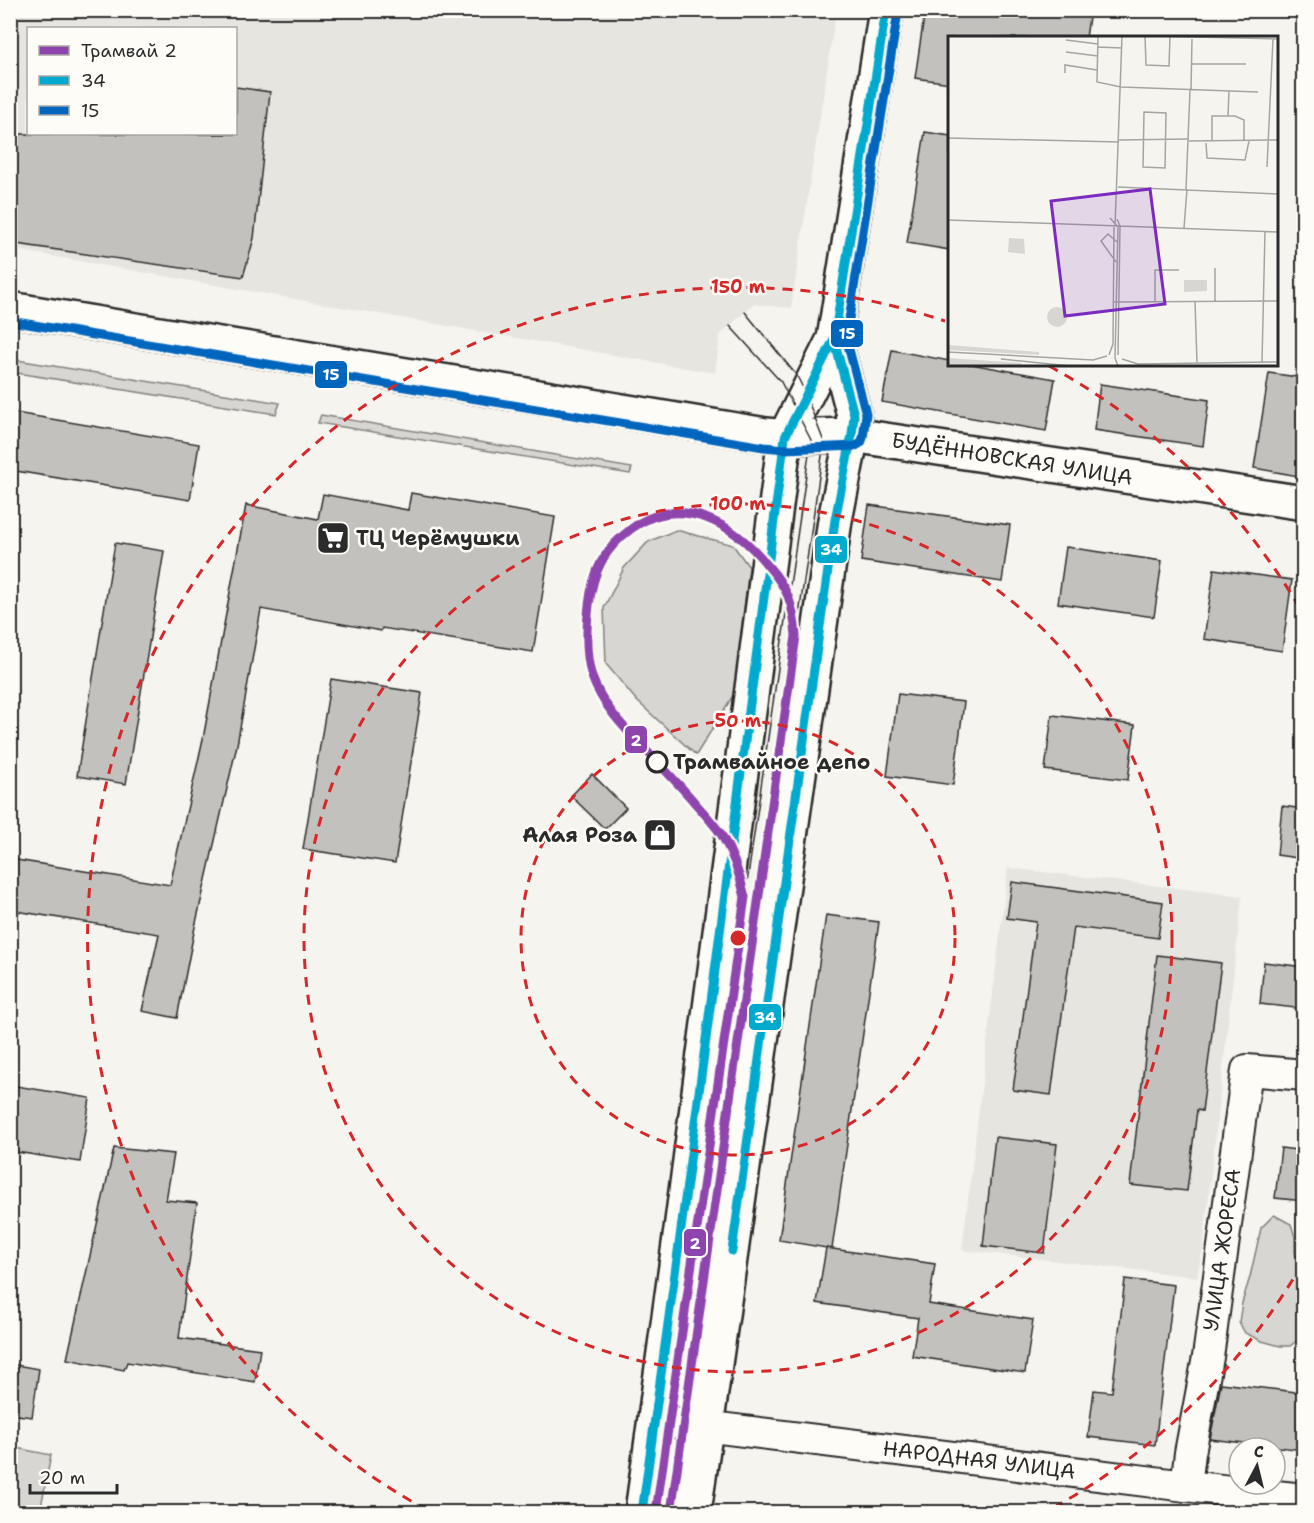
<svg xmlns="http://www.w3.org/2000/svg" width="1314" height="1523" viewBox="0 0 1314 1523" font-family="'Shantell Sans',sans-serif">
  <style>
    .built { fill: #e6e5e0; fill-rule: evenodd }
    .green { fill: #d7d6d2; stroke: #81807e; stroke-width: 1.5 }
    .building { fill: #c2c1be; stroke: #2b2b2b; stroke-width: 1.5 }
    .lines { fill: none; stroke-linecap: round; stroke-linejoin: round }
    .minor-casing { stroke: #2b2b2b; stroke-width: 34 }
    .tertiary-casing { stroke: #2b2b2b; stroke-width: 38 }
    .secondary-casing { stroke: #2b2b2b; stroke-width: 38 }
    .minor { stroke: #fdfcf7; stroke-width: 30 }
    .tertiary { stroke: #fdfcf7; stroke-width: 33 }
    .secondary { stroke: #fdfcf7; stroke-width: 33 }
    .tram { stroke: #2b2b2b; stroke-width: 1.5 }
    .bus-1-casing { stroke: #fdfcf7; stroke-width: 14 }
    .bus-2-casing { stroke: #fdfcf7; stroke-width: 14 }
    .bus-1 { stroke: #00a9ce; stroke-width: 9 }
    .bus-2 { stroke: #0065bd; stroke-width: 9 }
    .tram-1-casing { stroke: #fdfcf7; stroke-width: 14 }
    .tram-1 { stroke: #8e44ad; stroke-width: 9 }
    .ring { fill: none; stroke: #d62828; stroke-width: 3; stroke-dasharray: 10 8 }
    .stop-dot { fill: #fdfcf7; stroke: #2b2b2b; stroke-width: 3 }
    .labels { text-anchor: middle; stroke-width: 5; stroke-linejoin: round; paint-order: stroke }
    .street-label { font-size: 21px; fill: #2b2b2b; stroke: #fdfcf7 }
    .poi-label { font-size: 21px; font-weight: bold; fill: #2b2b2b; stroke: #fdfcf7; text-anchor: start }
    .stop-label { font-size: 21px; font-weight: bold; fill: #2b2b2b; stroke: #fdfcf7; text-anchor: start }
    .inset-road { fill: none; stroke: #a4a4a1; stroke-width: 1.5 }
    .view { fill: #7b2cbf; fill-opacity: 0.15; stroke: #7b2cbf; stroke-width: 3 }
    .inset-edge { fill: none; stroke: #2b2b2b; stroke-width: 3 }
    .centre { fill: #d62828; stroke: #fdfcf7; stroke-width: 3 }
    .ring-label { font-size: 18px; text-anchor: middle; font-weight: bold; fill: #d62828; stroke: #fdfcf7; stroke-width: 5; stroke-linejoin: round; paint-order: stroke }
    .line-badge { stroke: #fdfcf7; stroke-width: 2 }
    .badge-label { font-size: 16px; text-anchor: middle; font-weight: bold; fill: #fff }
  </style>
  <rect width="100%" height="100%" fill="#f5f4ef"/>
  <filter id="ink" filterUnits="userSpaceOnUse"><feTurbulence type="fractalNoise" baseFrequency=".0167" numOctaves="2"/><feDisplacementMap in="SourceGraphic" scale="12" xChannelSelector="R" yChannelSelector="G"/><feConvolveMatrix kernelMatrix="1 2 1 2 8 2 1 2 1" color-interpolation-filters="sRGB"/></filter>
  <g filter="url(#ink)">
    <g class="built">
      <path d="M10,11H836L791,308L753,304L720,335L715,373L11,249ZM28,28H236V134H28Z"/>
      <path d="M1008,868L1242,896L1203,1248L1197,1277L962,1250Z"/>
    </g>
    <g class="green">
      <path d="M11,359L280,403L276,414L11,372Z"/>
      <path d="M321,415L632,468L630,474L318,423Z"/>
      <path d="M676,530L733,545L749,567L734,694L696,755L637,701L606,664L604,608L624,568L648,542Z"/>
      <path d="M1274,1215L1291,1224L1295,1237V1252L1301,1275L1303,1278V1336L1290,1346H1280L1262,1341L1245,1333L1239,1322L1242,1303L1250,1277L1261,1228Z"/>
      <path d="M11,1447L51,1455L40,1512H11Z"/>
    </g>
    <g class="building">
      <path d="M925,10H1090L1086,38H950V83L915,78Z"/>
      <path d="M236,87L270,92L254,238L243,277L10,243V134H236Z"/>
      <path d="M925,132L950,136V250L907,243Z"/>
      <path d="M892,350L950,361V364H971L1055,379L1046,431L882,402Z"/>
      <path d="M1269,373L1304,378V440L1298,476L1254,468Z"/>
      <path d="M1100,384L1209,400L1203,446L1094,430Z"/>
      <path d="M10,412L199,444L190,500L10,470Z"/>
      <path d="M411,493L555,517L533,652L382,628L381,631L261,609L237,745L195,927L177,1018L142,1011L159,934L10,910V859L170,885L203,739L246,505L318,519L323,494L408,510Z"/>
      <path d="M869,505L1010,525L1002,582L861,561Z"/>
      <path d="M115,543L164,551L126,784L77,776Z"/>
      <path d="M1066,547L1162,561L1154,617L1058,603Z"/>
      <path d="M1214,569L1292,580L1282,651L1204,639Z"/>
      <path d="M331,679L422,693L395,863L303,849Z"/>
      <path d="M898,694L964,702L953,785L887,776Z"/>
      <path d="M1052,715L1135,725L1128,780L1045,770Z"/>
      <path d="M592,774L626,808L605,829L571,796Z"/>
      <path d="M1282,806L1304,809V859L1277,855Z"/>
      <path d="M1012,882L1163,902L1158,938L1074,927L1051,1095L1013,1090L1036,922L1007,918Z"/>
      <path d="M826,915L879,922L832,1249L779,1240Z"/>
      <path d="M1157,955L1221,963L1202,1111L1197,1110L1187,1191L1130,1185Z"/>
      <path d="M1264,962L1304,967V1009L1260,1004Z"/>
      <path d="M10,1085L90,1098L80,1162L10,1151Z"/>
      <path d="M995,1137L1057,1144L1044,1253L983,1246Z"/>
      <path d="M114,1148L174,1154L166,1200L197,1203L179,1338L260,1349L255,1382L127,1362L124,1370L67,1359Z"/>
      <path d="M1281,1148L1304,1151V1201L1275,1198Z"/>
      <path d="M826,1248L935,1264L929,1304L1033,1320L1025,1373L912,1356L918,1318L817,1303Z"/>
      <path d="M1125,1279L1174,1285L1155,1445L1088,1437L1094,1390L1112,1392Z"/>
      <path d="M10,1364L39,1369L32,1417L10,1414Z"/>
      <path d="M1221,1383L1304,1393V1450L1210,1439Z"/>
    </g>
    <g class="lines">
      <defs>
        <g id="minor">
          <path d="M655,1420L1186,1486L1304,1499"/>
          <path d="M1186,1486L1190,1453L1208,1357L1247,1070L1304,1075"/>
        </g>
        <g id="tertiary">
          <path d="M834,339L854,415L852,435L1304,503"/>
          <path d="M785,437L834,339L886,10"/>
        </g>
        <g id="secondary">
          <path d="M10,309L766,435L785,437L852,435L835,520L694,1512"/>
          <path d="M642,1512L680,1237L785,437"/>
        </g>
      </defs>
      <use href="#minor" class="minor-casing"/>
      <use href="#tertiary" class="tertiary-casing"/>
      <use href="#secondary" class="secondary-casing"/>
      <use href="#minor" class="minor"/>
      <use href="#tertiary" class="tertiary"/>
      <use href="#secondary" class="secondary"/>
      <g class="tram">
        <path d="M745,312L797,376L803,388L824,442L796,636"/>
        <path d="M730,326L781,382L811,440L745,897"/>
      </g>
      <defs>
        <g id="bus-1">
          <path d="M732,1251L835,520L852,435L854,415L834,339L838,318"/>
          <path d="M642,1512L680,1237L785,437L834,339L886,10"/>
        </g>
        <path id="bus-2" d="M10,321L764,447L785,449L856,446L861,443L863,438L866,414L846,338L898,12"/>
      </defs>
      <use href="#bus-1" class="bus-1-casing"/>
      <use href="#bus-2" class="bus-2-casing"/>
      <use href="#bus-1" class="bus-1"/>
      <use href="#bus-2" class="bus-2"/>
      <defs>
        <path id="tram-1" d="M656,1512L745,897C740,875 733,854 721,834C713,823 704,813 695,803C678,783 660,765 642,746C622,726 602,704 592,677C585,654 586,629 589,605C593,571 604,549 631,529C680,492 735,524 768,566C776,575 783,585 788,596C793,609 795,623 796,636L671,1512"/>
      </defs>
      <use href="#tram-1" class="tram-1-casing"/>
      <use href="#tram-1" class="tram-1"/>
    </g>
  </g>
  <g class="ring">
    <circle cx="738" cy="938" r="217"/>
    <circle cx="738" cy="938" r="434"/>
    <path d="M1302 1264A651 651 0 0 1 1049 1510M427 1510A651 651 0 0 1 945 321M1049 366A651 651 0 0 1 1302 612"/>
  </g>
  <defs>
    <symbol id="supermarket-square" viewBox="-11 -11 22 22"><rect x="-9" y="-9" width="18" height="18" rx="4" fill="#2b2b2b" stroke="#fdfcf7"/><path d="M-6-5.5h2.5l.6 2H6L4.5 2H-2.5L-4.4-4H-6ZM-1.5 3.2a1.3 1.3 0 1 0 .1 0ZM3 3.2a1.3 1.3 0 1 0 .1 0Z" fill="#fff"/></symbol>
    <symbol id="shop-square" viewBox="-11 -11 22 22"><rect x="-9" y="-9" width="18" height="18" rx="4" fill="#2b2b2b" stroke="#fdfcf7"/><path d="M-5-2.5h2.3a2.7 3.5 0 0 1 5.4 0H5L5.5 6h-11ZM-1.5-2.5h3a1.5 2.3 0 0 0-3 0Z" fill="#fff"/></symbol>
  </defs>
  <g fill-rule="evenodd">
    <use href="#supermarket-square" x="314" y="519" width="38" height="38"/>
    <use href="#shop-square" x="641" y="816" width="38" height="38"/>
  </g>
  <circle class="stop-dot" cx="657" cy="762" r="10"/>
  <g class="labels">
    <g class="street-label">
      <text transform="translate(1012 459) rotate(9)" y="7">БУДЁННОВСКАЯ УЛИЦА</text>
      <text transform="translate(1222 1250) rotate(-82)" y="7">УЛИЦА ЖОРЕСА</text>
      <text transform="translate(979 1460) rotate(7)" y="7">НАРОДНАЯ УЛИЦА</text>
    </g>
    <g class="poi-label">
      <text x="356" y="545">ТЦ Черёмушки</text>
      <text x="637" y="842" text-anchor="end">Алая Роза</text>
    </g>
    <g class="stop-label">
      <text x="673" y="769">Трамвайное депо</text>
    </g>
  </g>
  <g transform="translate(948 36)">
    <rect width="330" height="330" fill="#f5f4ef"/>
    <path d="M61,202L76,203L77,218L60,216ZM236,244H259V255L236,256ZM99 281a10 10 0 1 1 20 0a10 10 0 1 1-20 0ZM0,309L91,316V319L0,314ZM0,322L73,327L74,330H0Z" fill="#d7d6d2"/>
    <path class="inset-road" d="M150,0L149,46L173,51M197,0L198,29L221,30L222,0M202,0L330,3M118,4L150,8M150,11L174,12M118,16L150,20M244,28H298M117,37V29L149,34M173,51L310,56M243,54L244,3M196,76L218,77L217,132L195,131ZM280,80L281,55M0,102L171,106M171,104L241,103M264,104V80H287L296,84V105M241,105L330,104M258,107L259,122L297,124L301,105M319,131L325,3M170,151L330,158M238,153L242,54M162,182L170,191L167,322L170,330M169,183L172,190L330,196M0,184L172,190L170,319M167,190L174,0M236,192L239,153M168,226L153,205L160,198L169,206M267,232V266M166,266L330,265M207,266V234H231M247,266L249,326M0,316L145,324L159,320M161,319L165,308L166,191M53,323L122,330M174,323L190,328L330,326M314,326L317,195"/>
    <path class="view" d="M202,153L217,268L117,280L103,165Z"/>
    <rect width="330" height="330" class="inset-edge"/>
  </g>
  <circle cx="738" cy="938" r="9" class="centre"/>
  <g class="ring-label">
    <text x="738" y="293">150 m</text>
    <text x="738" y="510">100 m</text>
    <text x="738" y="727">50 m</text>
  </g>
  <g class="line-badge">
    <rect x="830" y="319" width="34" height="29" rx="6" fill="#0065bd"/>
    <rect x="314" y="360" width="34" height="29" rx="6" fill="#0065bd"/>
    <rect x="814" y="535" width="34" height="29" rx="6" fill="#00a9ce"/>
    <rect x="624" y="725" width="24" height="29" rx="6" fill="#8e44ad"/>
    <rect x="748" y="1003" width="34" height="28" rx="6" fill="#00a9ce"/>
    <rect x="683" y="1228" width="24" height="29" rx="6" fill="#8e44ad"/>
  </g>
  <g class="badge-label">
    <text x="847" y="339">15</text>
    <text x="331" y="380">15</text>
    <text x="831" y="555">34</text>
    <text x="636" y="746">2</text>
    <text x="765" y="1023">34</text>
    <text x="695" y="1249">2</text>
  </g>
  <rect width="1314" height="1523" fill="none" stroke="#fdfcf7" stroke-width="36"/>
  <rect x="18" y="18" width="1278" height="1487" fill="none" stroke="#2b2b2b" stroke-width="2" filter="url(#ink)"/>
  <rect x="27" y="27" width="210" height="108" fill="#fdfcf7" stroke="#a9a8a5" stroke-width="1.5"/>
  <rect x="39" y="46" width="30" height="9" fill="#8e44ad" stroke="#a9a8a5" stroke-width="1.5"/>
  <text x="81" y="57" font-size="18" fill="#2b2b2b">Трамвай 2</text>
  <rect x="39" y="76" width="30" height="9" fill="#00a9ce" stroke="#a9a8a5" stroke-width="1.5"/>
  <text x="81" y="87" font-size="18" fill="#2b2b2b">34</text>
  <rect x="39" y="106" width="30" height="9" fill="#0065bd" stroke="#a9a8a5" stroke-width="1.5"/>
  <text x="81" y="117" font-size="18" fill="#2b2b2b">15</text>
  <g transform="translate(1257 1466) rotate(7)"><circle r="28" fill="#fdfcf7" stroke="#a9a8a5" stroke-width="1.5"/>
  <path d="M0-4.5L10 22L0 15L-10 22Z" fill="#2b2b2b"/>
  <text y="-9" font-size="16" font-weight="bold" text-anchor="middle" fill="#2b2b2b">С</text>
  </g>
  <path d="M30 1484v9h87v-9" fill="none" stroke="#2b2b2b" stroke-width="3"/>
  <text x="39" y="1484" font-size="18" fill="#2b2b2b" stroke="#fdfcf7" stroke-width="4.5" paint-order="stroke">20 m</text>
</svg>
